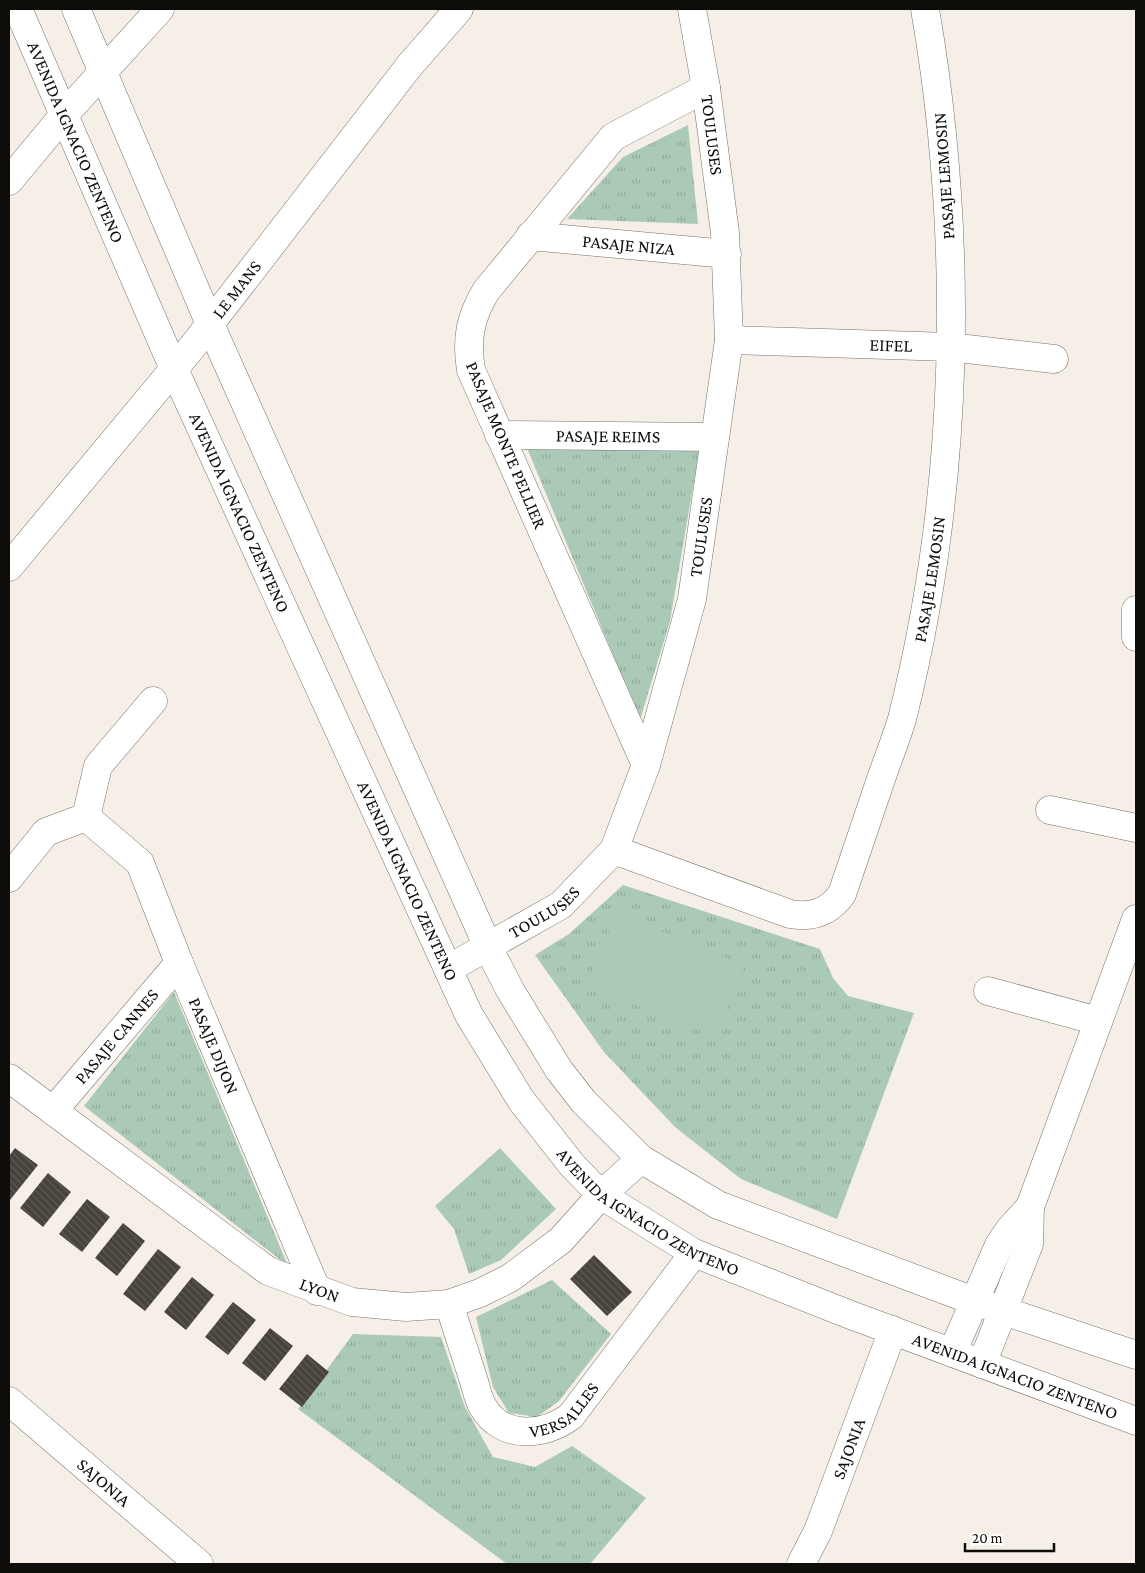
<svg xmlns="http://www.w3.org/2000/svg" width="1145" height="1573" viewBox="0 0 1145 1573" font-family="'Crimson Pro',serif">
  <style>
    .grass { fill: url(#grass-tufts) }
    .garden { fill: #abc9b7 }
    .building { fill: url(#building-back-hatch) }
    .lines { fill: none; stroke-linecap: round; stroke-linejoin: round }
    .minor-casing { stroke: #78726b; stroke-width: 29 }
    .minor { stroke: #fff; stroke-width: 28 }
    .labels { text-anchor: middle; stroke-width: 5; stroke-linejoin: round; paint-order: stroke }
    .street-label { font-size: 18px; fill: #0e0d0a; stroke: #fff }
  </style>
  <defs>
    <pattern id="grass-tufts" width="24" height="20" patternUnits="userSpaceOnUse" patternTransform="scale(1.25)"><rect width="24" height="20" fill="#abc9b7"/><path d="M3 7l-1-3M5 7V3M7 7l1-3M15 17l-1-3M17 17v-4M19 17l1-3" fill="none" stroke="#92ab9c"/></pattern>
    <pattern id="building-back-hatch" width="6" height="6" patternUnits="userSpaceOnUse" patternTransform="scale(1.25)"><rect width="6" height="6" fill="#47433c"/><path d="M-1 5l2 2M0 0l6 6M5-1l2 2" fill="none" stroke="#5d5a54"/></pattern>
  </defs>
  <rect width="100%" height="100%" fill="#f5efe7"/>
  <g class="grass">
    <path d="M688,125L698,224L567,219L623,157Z"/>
    <path d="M700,446L670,621L640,720L527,448Z"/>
    <path d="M623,885L820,949L833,978L848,996L914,1013L837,1219L741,1179L675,1127L604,1052L535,955L569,934Z"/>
    <path d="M174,992L288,1266L84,1106Z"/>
    <path d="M500,1148L556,1209L501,1260L469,1274L454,1229L435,1206Z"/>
    <path d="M552,1280L611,1334L559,1401L537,1417L509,1413L493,1387L476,1317Z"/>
    <path d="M353,1334L441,1337L465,1407L493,1457L535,1467L572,1446L646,1498L590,1564H507L298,1409Z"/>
  </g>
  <path class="garden" d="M617,913L744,965L715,1037L587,985Z"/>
  <g class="building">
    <path d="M15,1148L38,1165L10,1200L9,1156Z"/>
    <path d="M48,1173L71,1192L43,1227L20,1208Z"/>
    <path d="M87,1199L110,1217L82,1252L59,1234Z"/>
    <path d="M123,1223L145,1241L117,1276L95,1258Z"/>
    <path d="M158,1249L181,1267L145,1311L123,1294Z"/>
    <path d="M594,1255L632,1292L607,1316L570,1279Z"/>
    <path d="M192,1277L214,1295L186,1330L164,1312Z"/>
    <path d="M233,1302L256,1320L228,1355L205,1337Z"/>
    <path d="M270,1328L293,1346L265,1381L242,1363Z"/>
    <path d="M307,1354L329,1372L302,1407L279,1389Z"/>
  </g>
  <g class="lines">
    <defs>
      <g id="minor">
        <path id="s1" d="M18,9L174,369L469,1015L521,1100L572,1165L601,1195L694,1253L848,1314L1136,1421"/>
        <path d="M76,9L210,324L488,947L510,990L559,1070L584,1102L641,1159L718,1205L974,1301L1136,1355"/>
        <path d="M9,181L63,116L160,9"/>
        <path id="s2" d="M530,236L727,254"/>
        <path id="s3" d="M729,340L950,347L1054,359"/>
        <path id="s4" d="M499,435L715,437"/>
        <path id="s5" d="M9,567L193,346L410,65L459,9"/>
        <path d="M1136,610V637"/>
        <path d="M646,765L471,370C466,340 470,317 486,291L613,137L706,88"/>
        <path d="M1050,810L1136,828"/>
        <path id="s6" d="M86,817L140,863L179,963L317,1291"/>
        <path id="s7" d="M614,850L790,914C812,918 829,912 842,894C855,856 868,817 881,779C888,759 896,739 902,719C960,489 965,242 925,9"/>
        <path d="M9,878L46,832L86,817L98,766L153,701"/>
        <path id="s8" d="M448,969L561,905L614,850L646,765L692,599L729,340L725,233L706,88L692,9"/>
        <path d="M988,991L1098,1021"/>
        <path id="s9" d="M9,1078L268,1271L352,1302L406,1307L449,1304L480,1293L510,1278L561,1240L601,1195L641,1159"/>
        <path id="s10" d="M53,1111L179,963"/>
        <path id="s11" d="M449,1304C457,1329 465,1353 473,1378C476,1387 478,1399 483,1407C502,1440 545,1436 571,1416L694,1253"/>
        <path d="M952,1353L999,1245L1010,1229L1030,1207"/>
        <path d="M982,1364L1029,1244L1030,1207L1136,919"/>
        <path id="s12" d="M9,1401L199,1564"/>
        <path id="s13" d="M801,1564L818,1531L893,1330"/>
      </g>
    </defs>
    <use href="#minor" class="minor-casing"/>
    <use href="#minor" class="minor"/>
  </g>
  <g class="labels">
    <g class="street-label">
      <text transform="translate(712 135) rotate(83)" y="6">TOULUSES</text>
      <text dy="6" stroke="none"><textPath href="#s1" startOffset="145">AVENIDA IGNACIO ZENTENO</textPath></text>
      <text transform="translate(944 176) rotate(-94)" y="6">PASAJE LEMOSIN</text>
      <text dy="6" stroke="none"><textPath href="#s2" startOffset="99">PASAJE NIZA</textPath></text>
      <text dy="6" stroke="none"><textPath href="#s5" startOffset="359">LE MANS</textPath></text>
      <text dy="6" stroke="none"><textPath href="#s3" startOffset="162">EIFEL</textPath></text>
      <text dy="6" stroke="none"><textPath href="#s4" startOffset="109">PASAJE REIMS</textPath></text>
      <text transform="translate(506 445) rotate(67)" y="6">PASAJE MONTE PELLIER</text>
      <text dy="6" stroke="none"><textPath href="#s1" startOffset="550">AVENIDA IGNACIO ZENTENO</textPath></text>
      <text dy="6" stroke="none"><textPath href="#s8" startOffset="532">TOULUSES</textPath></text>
      <text dy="6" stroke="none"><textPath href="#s7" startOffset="574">PASAJE LEMOSIN</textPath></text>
      <text dy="6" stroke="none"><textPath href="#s1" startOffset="955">AVENIDA IGNACIO ZENTENO</textPath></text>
      <text dy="6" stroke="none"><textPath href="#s8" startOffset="112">TOULUSES</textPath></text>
      <text dy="6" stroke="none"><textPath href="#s10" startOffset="98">PASAJE CANNES</textPath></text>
      <text dy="6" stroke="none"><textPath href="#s6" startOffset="268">PASAJE DIJON</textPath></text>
      <text dy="6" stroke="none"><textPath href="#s1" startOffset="1375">AVENIDA IGNACIO ZENTENO</textPath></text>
      <text dy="6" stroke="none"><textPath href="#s9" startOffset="378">LYON</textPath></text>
      <text dy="6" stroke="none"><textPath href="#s1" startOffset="1780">AVENIDA IGNACIO ZENTENO</textPath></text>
      <text dy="6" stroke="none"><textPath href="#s11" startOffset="206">VERSALLES</textPath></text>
      <text dy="6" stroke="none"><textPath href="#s13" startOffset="125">SAJONIA</textPath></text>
      <text dy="6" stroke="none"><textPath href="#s12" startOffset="125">SAJONIA</textPath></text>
    </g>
  </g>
  <rect width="1145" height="1573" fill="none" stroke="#0e0d0a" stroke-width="20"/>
  <path d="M965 1543v8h89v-8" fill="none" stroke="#0e0d0a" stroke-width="2.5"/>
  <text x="972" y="1543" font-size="15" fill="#0e0d0a" stroke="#ffffff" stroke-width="4" paint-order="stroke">20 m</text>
</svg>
